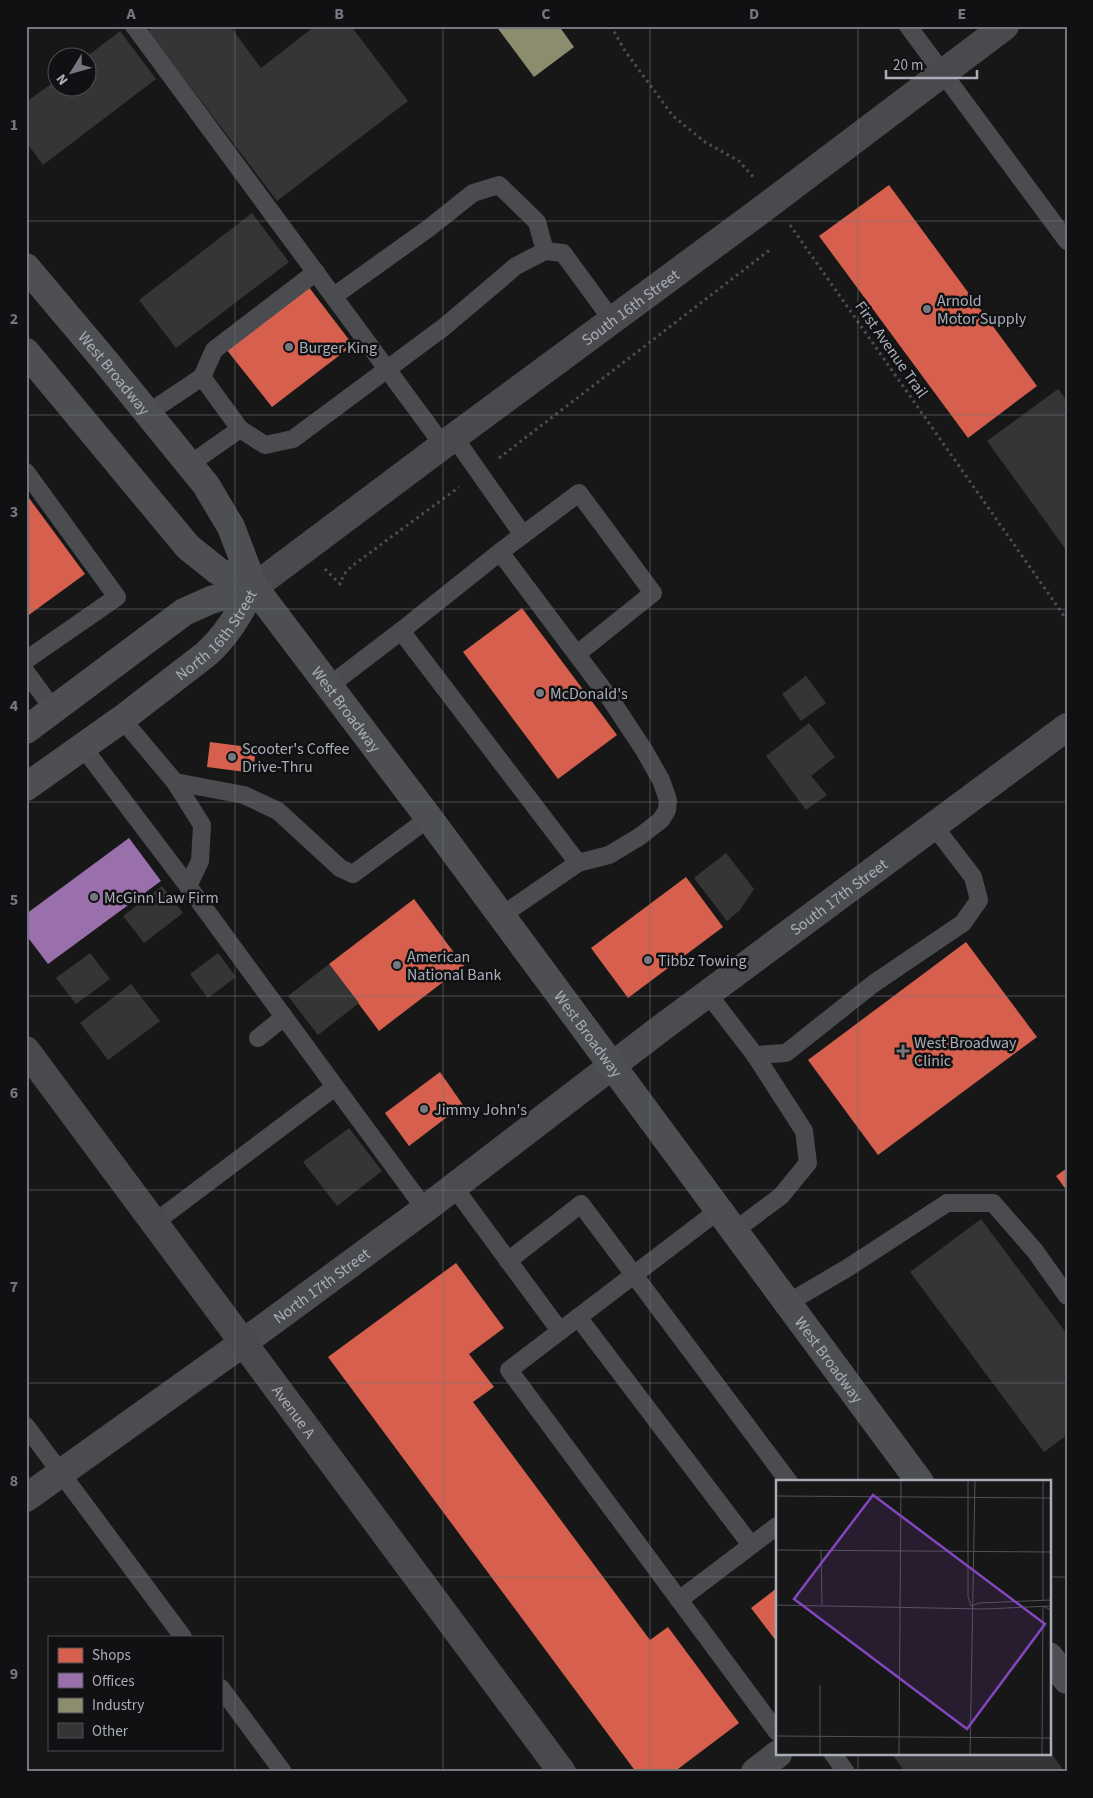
<svg xmlns="http://www.w3.org/2000/svg" width="1093" height="1798" viewBox="0 0 1093 1798" font-family="'Source Sans 3',sans-serif">
  <style>
    .shops { fill: #d6604d }
    .offices { fill: #9970ab }
    .industry { fill: #8c8c6e }
    .building { fill: #353536 }
    .lines { fill: none; stroke-linecap: round; stroke-linejoin: round }
    .path { stroke: #4d4e52; stroke-width: 3; stroke-dasharray: 2.5 4; stroke-linecap: butt }
    .lane { stroke: #4b4c50; stroke-width: 18 }
    .street { stroke: #4b4c50; stroke-width: 28 }
    .secondary { stroke: #4a4a4e; stroke-width: 28 }
    .primary { stroke: #4d4f52; stroke-width: 28 }
    .grid { fill: none; stroke: #757880; stroke-width: 1; stroke-opacity: 0.55 }
    .poi-dot { fill: #757880; stroke: #111113; stroke-width: 2 }
    .labels { text-anchor: middle; stroke-width: 5; stroke-linejoin: round; paint-order: stroke }
    .poi-label { font-size: 16px; fill: #a8adb8; stroke: #111113; text-anchor: start }
    .street-label { font-size: 16px; fill: #a8adb8; stroke: #111113 }
    .inset-road { fill: none; stroke: #515357; stroke-width: 1 }
    .view { fill: #8446be; fill-opacity: 0.15; stroke: #8446be; stroke-width: 2.5 }
    .inset-edge { fill: none; stroke: #a8adb8; stroke-width: 2.5 }
    .neatline { fill: none; stroke: #757880; stroke-width: 2 }
    .grid-label { font-size: 16px; text-anchor: middle; font-weight: bold; fill: #757880 }
  </style>
  <rect width="100%" height="100%" fill="#171717"/>
  <g class="shops">
    <path d="M889,185L1037,386L968,438L819,236Z"/>
    <path d="M308,286L353,345L272,407L226,349Z"/>
    <path d="M26,494L85,574L26,617Z"/>
    <path d="M522,608L617,735L558,779L463,652Z"/>
    <path d="M210,742L256,748L253,773L207,767Z"/>
    <path d="M686,877L723,927L628,998L591,948Z"/>
    <path d="M414,899L464,966L379,1031L329,964Z"/>
    <path d="M966,942L1037,1037L878,1155L808,1060Z"/>
    <path d="M440,1072L463,1105L409,1146L385,1113Z"/>
    <path d="M1067,1168V1191L1056,1176Z"/>
    <path d="M456,1263L504,1328L469,1354L494,1387L473,1402L650,1640L668,1627L739,1723L674,1772H636L328,1357Z"/>
    <path d="M777,1588V1642L751,1608Z"/>
  </g>
  <path class="offices" d="M129,838L161,881L48,964L26,935V914Z"/>
  <path class="industry" d="M496,26H559L574,47L534,77Z"/>
  <g class="building">
    <path d="M155,26H230L261,68L315,26H351L408,101L277,201L148,31Z"/>
    <path d="M120,31L156,79L43,165L26,142V102L58,79V88H88V58H85Z"/>
    <path d="M252,213L289,262L176,348L139,300Z"/>
    <path d="M1058,389L1067,401V551L987,441Z"/>
    <path d="M806,676L826,703L801,721L782,694Z"/>
    <path d="M809,723L835,757L811,776L827,795L806,810L766,756Z"/>
    <path d="M726,853L754,889L740,910L727,921L694,878Z"/>
    <path d="M162,886L183,913L144,943L123,916Z"/>
    <path d="M90,953L110,979L76,1004L56,978Z"/>
    <path d="M218,953L236,977L208,998L190,974Z"/>
    <path d="M329,964L359,1003L318,1035L288,996Z"/>
    <path d="M131,984L160,1021L108,1060L80,1023Z"/>
    <path d="M349,1128L382,1171L337,1206L303,1162Z"/>
    <path d="M981,1219L1067,1334V1435L1044,1452L910,1272Z"/>
    <path d="M1049,1751L1065,1772H977L974,1769L970,1772H905L892,1754H1049Z"/>
  </g>
  <g class="lines">
    <g class="path">
      <path d="M611,26L625,51L673,116L705,142L739,161L754,178"/>
      <path d="M790,225L1067,620"/>
      <path d="M499,458L771,249"/>
      <path d="M325,569L340,584L344,574L352,566L459,487"/>
    </g>
    <g class="lane">
      <path d="M134,26L443,445"/>
      <path d="M908,26L1067,241"/>
      <path d="M334,296L429,228L473,193L499,185L537,222L545,251"/>
      <path d="M202,377L214,350L316,272"/>
      <path d="M148,413L202,377L240,429"/>
      <path d="M454,437L523,535"/>
      <path d="M190,464L240,429L265,445L293,439L444,327L516,266L545,251L563,253L612,320"/>
      <path d="M26,472L117,597L26,660"/>
      <path d="M500,552L579,493L653,593L577,654"/>
      <path d="M401,631L500,552L611,700L644,750L661,780L668,800L667,810L661,820L639,837L609,855L578,863"/>
      <path d="M26,672L54,710"/>
      <path d="M329,686L401,631L578,863L501,916"/>
      <path d="M122,719L175,782L244,795L278,811L340,868L353,874L429,818"/>
      <path d="M82,746L188,886L425,1209"/>
      <path d="M175,782L202,825L200,861L188,886"/>
      <path d="M708,994L755,1055L786,1053L873,984L963,923L979,900L973,877L934,826"/>
      <path d="M258,1038L284,1017"/>
      <path d="M454,1187L560,1331"/>
      <path d="M719,1210L509,1370L777,1732"/>
      <path d="M154,1223L335,1087"/>
      <path d="M734,1231L781,1196L808,1163L804,1131L755,1055"/>
      <path d="M508,1261L581,1204L789,1482"/>
      <path d="M788,1303L849,1267L947,1203H993L1035,1251L1067,1296"/>
      <path d="M578,1317L751,1545"/>
      <path d="M26,1426L183,1637"/>
      <path d="M679,1600L777,1526"/>
      <path d="M221,1688L283,1772"/>
      <path d="M833,1754L846,1772"/>
    </g>
    <g class="street">
      <path id="s1" d="M26,1498L243,1343L425,1209L664,1026L1067,727"/>
      <path d="M755,1772L778,1754"/>
    </g>
    <g class="secondary">
      <path id="s2" d="M254,587L454,437L764,208L1005,26"/>
      <path id="s3" d="M26,1050L562,1772"/>
    </g>
    <g class="primary">
      <path id="s4" d="M26,267L106,362L206,485L231,527L254,587L429,818L920,1482"/>
      <path d="M26,352L188,547L218,571L254,587"/>
      <path d="M26,730L184,612L211,600L254,587"/>
      <path id="s5" d="M26,787L122,719L205,655C227,636 240,612 254,587"/>
      <path d="M1049,1656L1067,1680"/>
    </g>
  </g>
  <path class="grid" d="M235,26V1772M443,26V1772M650,26V1772M858,26V1482M26,221H1067M26,415H1067M26,609H1067M26,802H1067M26,996H1067M26,1190H1067M26,1383H1067M26,1577H777M1049,1577H1067M858,1754V1772"/>
  <g class="poi-dot">
    <circle cx="927" cy="309" r="5"/>
    <circle cx="289" cy="347" r="5"/>
    <circle cx="540" cy="693" r="5"/>
    <circle cx="232" cy="757" r="5"/>
    <circle cx="94" cy="897" r="5"/>
    <circle cx="648" cy="960" r="5"/>
    <circle cx="397" cy="965" r="5"/>
    <path d="M900.5 1043.5h5v5h5v5h-5v5h-5v-5h-5v-5h5z"/>
    <circle cx="424" cy="1109" r="5"/>
  </g>
  <g class="labels">
    <g class="poi-label">
      <text x="937" y="306">Arnold<tspan x="937" dy="18">Motor Supply</tspan></text>
      <text x="299" y="353">Burger King</text>
      <text x="550" y="699">McDonald's</text>
      <text x="242" y="754">Scooter's Coffee<tspan x="242" dy="18">Drive-Thru</tspan></text>
      <text x="104" y="903">McGinn Law Firm</text>
      <text x="407" y="962">American<tspan x="407" dy="18">National Bank</tspan></text>
      <text x="658" y="966">Tibbz Towing</text>
      <text x="914" y="1048">West Broadway<tspan x="914" dy="18">Clinic</tspan></text>
      <text x="434" y="1115">Jimmy John's</text>
    </g>
    <g class="street-label">
      <text dy="6" stroke="none"><textPath href="#s2" startOffset="469">South 16th Street</textPath></text>
      <text transform="translate(892 349) rotate(55)" y="6">First Avenue Trail</text>
      <text dy="6" stroke="none"><textPath href="#s4" startOffset="138">West Broadway</textPath></text>
      <text dy="6" stroke="none"><textPath href="#s5" startOffset="245">North 16th Street</textPath></text>
      <text dy="6" stroke="none"><textPath href="#s4" startOffset="549">West Broadway</textPath></text>
      <text dy="6" stroke="none"><textPath href="#s1" startOffset="1011">South 17th Street</textPath></text>
      <text dy="6" stroke="none"><textPath href="#s4" startOffset="954">West Broadway</textPath></text>
      <text dy="6" stroke="none"><textPath href="#s1" startOffset="364">North 17th Street</textPath></text>
      <text dy="6" stroke="none"><textPath href="#s4" startOffset="1359">West Broadway</textPath></text>
      <text dy="6" stroke="none"><textPath href="#s3" startOffset="450">Avenue A</textPath></text>
    </g>
  </g>
  <g transform="translate(776 1480)">
    <rect width="275" height="275" fill="#171717"/>
    <path class="inset-road" d="M192,0V117L195,126M0,16L275,18M0,70L275,72M45,70L46,125M267,120V0M0,125L208,129L275,126M195,126L203,123L275,120M0,256L275,258M44,275V205M123,275L125,0M194,275L199,0M266,275L267,126L275,130"/>
    <path class="view" d="M97,15L269,144L191,249L18,119Z"/>
    <rect width="275" height="275" class="inset-edge"/>
  </g>
  <rect width="1093" height="1798" fill="none" stroke="#111113" stroke-width="55"/>
  <rect x="48" y="1636" width="175" height="115" fill="#111113" stroke="#4d4f55"/>
  <rect x="58" y="1648" width="25" height="15" fill="#d6604d" stroke="#4d4f55"/>
  <text x="92" y="1660" font-size="15" fill="#a8adb8">Shops</text>
  <rect x="58" y="1673" width="25" height="15" fill="#9970ab" stroke="#4d4f55"/>
  <text x="92" y="1686" font-size="15" fill="#a8adb8">Offices</text>
  <rect x="58" y="1698" width="25" height="15" fill="#8c8c6e" stroke="#4d4f55"/>
  <text x="92" y="1710" font-size="15" fill="#a8adb8">Industry</text>
  <rect x="58" y="1723" width="25" height="15" fill="#353536" stroke="#4d4f55"/>
  <text x="92" y="1736" font-size="15" fill="#a8adb8">Other</text>
  <g transform="translate(72 72) rotate(233)"><circle r="24" fill="#111113" stroke="#4d4f55"/>
  <path d="M0-4L9 19L0 12L-9 19Z" fill="#757880"/>
  <text y="-8" font-size="14" font-weight="bold" text-anchor="middle" fill="#a8adb8">N</text>
  </g>
  <path d="M886 70v8h91v-8" fill="none" stroke="#a8adb8" stroke-width="2.5"/>
  <text x="893" y="70" font-size="15" fill="#a8adb8" stroke="#111113" stroke-width="4" paint-order="stroke">20 m</text>
  <rect x="28" y="28" width="1038" height="1742" class="neatline"/>
  <g class="grid-label">
    <text x="131" y="19">A</text>
    <text x="339" y="19">B</text>
    <text x="546" y="19">C</text>
    <text x="754" y="19">D</text>
    <text x="962" y="19">E</text>
    <text x="14" y="130">1</text>
    <text x="14" y="324">2</text>
    <text x="14" y="517">3</text>
    <text x="14" y="711">4</text>
    <text x="14" y="905">5</text>
    <text x="14" y="1098">6</text>
    <text x="14" y="1292">7</text>
    <text x="14" y="1486">8</text>
    <text x="14" y="1679">9</text>
  </g>
</svg>
